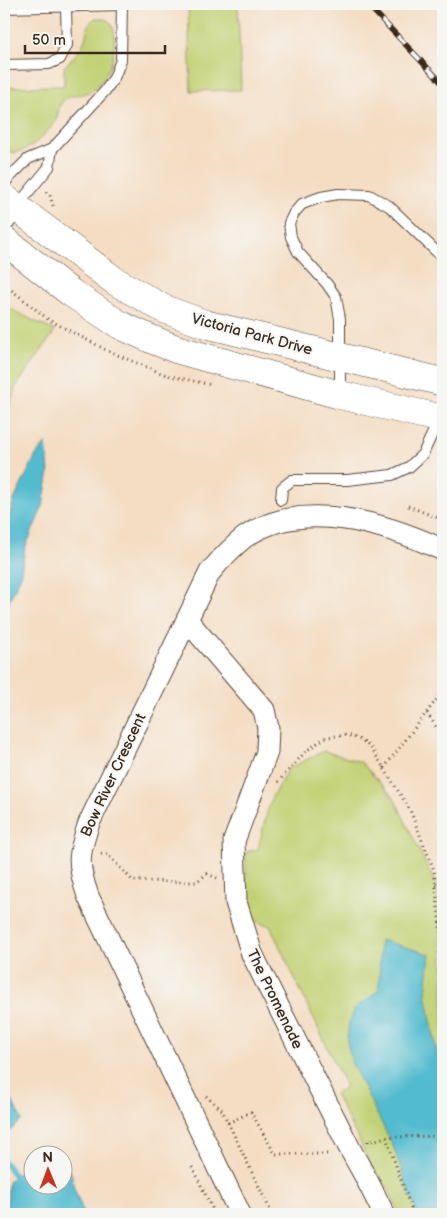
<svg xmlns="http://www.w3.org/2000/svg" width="447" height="1218" viewBox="0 0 447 1218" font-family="'Balsamiq Sans',sans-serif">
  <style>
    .green { fill: #c2d174; stroke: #7e7e49 }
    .water { fill: #52bbcf; stroke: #467276 }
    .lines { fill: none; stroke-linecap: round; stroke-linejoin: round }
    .stream { stroke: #52bbcf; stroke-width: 5.5 }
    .lane-casing { stroke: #574537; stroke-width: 12 }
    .street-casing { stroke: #574537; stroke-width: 23 }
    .secondary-casing { stroke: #574537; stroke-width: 29 }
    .path { stroke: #574537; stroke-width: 3; stroke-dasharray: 1 4; stroke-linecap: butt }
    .lane { stroke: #fff; stroke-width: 10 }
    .street { stroke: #fff; stroke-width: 21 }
    .secondary { stroke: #fff; stroke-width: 28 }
    .rail-casing { stroke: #3b2a1e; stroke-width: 5.5 }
    .rail { stroke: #f6f6f2; stroke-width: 4; stroke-dasharray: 11; stroke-linecap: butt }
    .labels { text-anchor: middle; stroke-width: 4.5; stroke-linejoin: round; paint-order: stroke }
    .street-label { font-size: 15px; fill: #3b2a1e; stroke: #f6f6f2 }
  </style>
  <rect width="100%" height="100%" fill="#f6f6f2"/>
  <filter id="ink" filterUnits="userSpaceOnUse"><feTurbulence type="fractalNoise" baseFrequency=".02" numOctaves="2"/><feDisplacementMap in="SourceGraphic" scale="10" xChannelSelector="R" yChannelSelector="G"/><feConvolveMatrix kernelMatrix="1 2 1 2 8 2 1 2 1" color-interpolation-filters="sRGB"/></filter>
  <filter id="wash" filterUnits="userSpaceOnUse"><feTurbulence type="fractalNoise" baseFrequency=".0096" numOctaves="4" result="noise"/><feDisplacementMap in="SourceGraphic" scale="20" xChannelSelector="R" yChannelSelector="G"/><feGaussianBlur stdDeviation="1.12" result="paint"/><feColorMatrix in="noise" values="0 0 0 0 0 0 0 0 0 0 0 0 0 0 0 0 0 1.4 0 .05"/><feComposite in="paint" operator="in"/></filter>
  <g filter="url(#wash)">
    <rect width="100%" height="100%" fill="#f4ddc2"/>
    <g class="green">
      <path d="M188,4H238L241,90L191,91Z"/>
      <path d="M96,18C114,18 115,28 114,44C114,51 113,60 110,66C107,74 101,83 95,88C86,97 73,92 63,101C57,107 59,115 55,122C52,128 34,145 28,148C23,151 18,152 13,153L4,145V87L64,86V67C71,59 79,52 83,44C88,35 86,22 96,18Z"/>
      <path d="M4,306L55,331L15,388L4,424Z"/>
      <path d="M324,751L361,762L394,798L436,885L443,953V1214H400L387,1186L378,1183L365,1152L335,1094L346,1087L270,926L252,920L246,890V852L258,849L266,816L272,797L288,769Z"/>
    </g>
    <g class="water">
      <path d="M46,443L49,471L43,506L25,548L20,578L4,611V531L14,500L36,455Z"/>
      <path d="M380,940L430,954L426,993L440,1070L441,1214H417L393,1146L352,1064L347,1041L349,1022L355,1009L379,990Z"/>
      <path d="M4,1088L9,1095L22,1120L10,1131L4,1133Z"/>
      <path d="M63,1164L71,1172L74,1188L84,1214H9L7,1205L8,1182L24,1168L32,1167V1186H62Z"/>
    </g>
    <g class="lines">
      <path class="stream" d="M4,1162L15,1176"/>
    </g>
  </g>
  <g filter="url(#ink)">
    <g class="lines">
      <defs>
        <g id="lane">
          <path d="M4,8L122,5"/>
          <path d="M4,65L49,64L60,59L67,45L66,7"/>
          <path d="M4,183L28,159L52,149L105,91L114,78L121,60L122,4"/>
          <path d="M17,206L49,167L52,149"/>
          <path d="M340,394V319L336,297L327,284L298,252L291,237L289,223L294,213L302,204L321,197L338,194L369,195L389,206L443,258"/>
          <path d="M281,500L282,488L292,480H347L392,475L409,467L423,454L439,419"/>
        </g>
        <g id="street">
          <path d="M4,221L16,206"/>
          <path d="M187,620L264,710L268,728L267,752L234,841L236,902L252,954L350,1149L366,1178L384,1214"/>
          <path d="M240,1214L88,896C77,864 78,855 89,823L210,572C221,559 232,547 245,537C301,497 387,524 443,550"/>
        </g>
        <g id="secondary">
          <path d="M4,198L115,281L164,309L205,324L443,382"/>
          <path d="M4,240L70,292L120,325L151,339L176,349L211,359L340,395L443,419"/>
        </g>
      </defs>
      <use href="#lane" class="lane-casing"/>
      <use href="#street" class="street-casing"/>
      <use href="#secondary" class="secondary-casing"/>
      <g class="path">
        <path d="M46,192L50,196L53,206"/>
        <path d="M4,284L49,320L110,352L166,375L212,385"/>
        <path d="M408,506L443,520"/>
        <path d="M427,713L443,737"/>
        <path d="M384,768L443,691"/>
        <path d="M278,782L306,751L326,737L348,735L363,741L372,749L410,810L434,870L443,953"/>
        <path d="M101,854H107L133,881L196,882L207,874L217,878"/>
        <path d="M436,885H443"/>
        <path d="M206,1096L222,1110L272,1214"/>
        <path d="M228,1123L251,1112L275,1154H331"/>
        <path d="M386,1137L413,1214"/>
        <path d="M368,1141V1142L386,1137L443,1136"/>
        <path d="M192,1167L215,1214"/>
      </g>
      <use href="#lane" class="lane"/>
      <use href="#street" class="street"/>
      <use href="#secondary" class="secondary"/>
      <defs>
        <path id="rail" d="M367,4L443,84"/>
      </defs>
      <use href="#rail" class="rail-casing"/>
      <use href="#rail" class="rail"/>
    </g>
  </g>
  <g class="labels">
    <g class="street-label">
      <text transform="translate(252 334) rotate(15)" y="5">Victoria Park Drive</text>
      <text transform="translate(113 775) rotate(-65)" y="5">Bow River Crescent</text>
      <text transform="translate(275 999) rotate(64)" y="5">The Promenade</text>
    </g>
  </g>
  <rect width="447" height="1218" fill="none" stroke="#f6f6f2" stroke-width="20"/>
  <g transform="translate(48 1170) rotate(359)"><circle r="24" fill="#f6f6f2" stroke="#aba49d"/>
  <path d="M0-4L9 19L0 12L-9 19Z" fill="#c8321e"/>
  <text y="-8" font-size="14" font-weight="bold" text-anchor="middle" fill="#3b2a1e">N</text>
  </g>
  <path d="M25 45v8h140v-8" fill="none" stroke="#3b2a1e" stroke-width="2.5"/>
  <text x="32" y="45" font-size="15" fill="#3b2a1e" stroke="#f6f6f2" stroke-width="4" paint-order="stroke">50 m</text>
</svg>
